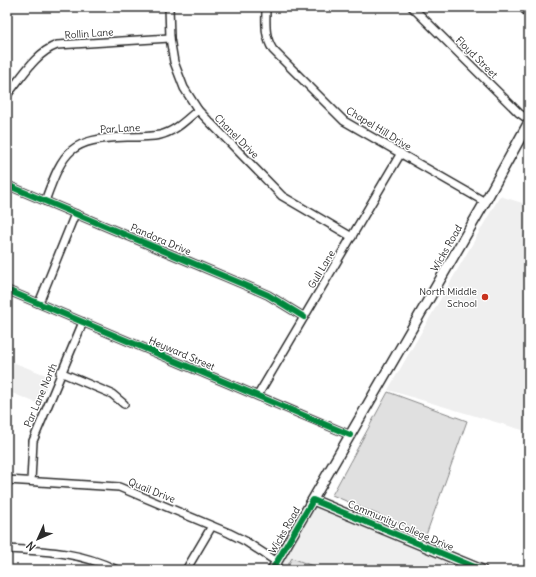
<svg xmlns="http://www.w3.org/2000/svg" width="536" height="577" viewBox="0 0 536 577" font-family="Delius,sans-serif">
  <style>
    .built { fill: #efefef }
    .green { fill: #e0e0e0; stroke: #868686 }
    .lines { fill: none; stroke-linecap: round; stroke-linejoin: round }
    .street-casing { stroke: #2b2b2b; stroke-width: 10 }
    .secondary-casing { stroke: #2b2b2b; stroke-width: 12 }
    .street { stroke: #fff; stroke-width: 7 }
    .secondary { stroke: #fff; stroke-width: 9 }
    .cycleway-casing { stroke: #fff; stroke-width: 8 }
    .cycleway { stroke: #00873e; stroke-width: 6 }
    .poi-dot { fill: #c8321e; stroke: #fff; stroke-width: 1.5 }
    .labels { text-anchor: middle; stroke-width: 3; stroke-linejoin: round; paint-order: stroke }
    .street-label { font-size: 10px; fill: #2b2b2b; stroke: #fff }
    .poi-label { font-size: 10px; fill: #2b2b2b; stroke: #fff; text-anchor: end }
  </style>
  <rect width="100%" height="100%" fill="#fff"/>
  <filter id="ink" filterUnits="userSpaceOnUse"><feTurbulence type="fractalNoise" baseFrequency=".025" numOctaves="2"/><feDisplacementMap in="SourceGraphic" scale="8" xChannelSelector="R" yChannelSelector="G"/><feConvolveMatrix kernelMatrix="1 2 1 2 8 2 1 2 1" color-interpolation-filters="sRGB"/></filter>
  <g filter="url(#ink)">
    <g class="built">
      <path d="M500,196L529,205V432L388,390Z"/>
      <path d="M7,360L51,377L39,404L7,391Z"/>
      <path d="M309,500L479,570H268Z"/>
    </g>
    <g class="green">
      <path d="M388,392L467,421L426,535L332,495Z"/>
      <path d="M292,558L323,570H285Z"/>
    </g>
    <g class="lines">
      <defs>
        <g id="street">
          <path d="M169,7L170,38L174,62L184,88L198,110L282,196L352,237"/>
          <path d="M266,7C266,23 264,36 273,50L344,121L485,202"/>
          <path d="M412,7L519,113L529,120"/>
          <path d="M522,7L529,14"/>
          <path d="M7,95C22,77 35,53 57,45L170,38"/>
          <path d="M7,185L252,288L268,295L304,317"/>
          <path d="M45,201C64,149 70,139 127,137C138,137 150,137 160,135C175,132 187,119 198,110"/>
          <path d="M7,290L350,435"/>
          <path d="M39,303L75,214"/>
          <path d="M60,372L112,394L124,404"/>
          <path d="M258,395L401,153"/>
          <path d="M7,480L119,487L229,533L245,541L277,562"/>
          <path d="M31,481L33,441L83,322"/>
          <path d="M7,549C47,551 80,552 117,570"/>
          <path d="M186,570L212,526"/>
        </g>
        <g id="secondary">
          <path d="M313,500L482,570"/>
          <path d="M272,570L485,202L529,122"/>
        </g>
      </defs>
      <use href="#street" class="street-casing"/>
      <use href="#secondary" class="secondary-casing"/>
      <use href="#street" class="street"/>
      <use href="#secondary" class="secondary"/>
      <defs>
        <g id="cycleway">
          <path d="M7,185L252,288L268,295L304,317"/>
          <path d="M7,290L350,435"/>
          <path d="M272,570L313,500L482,570"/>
        </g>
      </defs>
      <use href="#cycleway" class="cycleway-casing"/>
      <use href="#cycleway" class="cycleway"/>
    </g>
  </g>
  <circle class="poi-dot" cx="485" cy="297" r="4"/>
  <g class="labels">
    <g class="street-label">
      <text transform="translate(89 33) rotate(-4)" y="4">Rollin Lane</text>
      <text transform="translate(477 57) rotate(45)" y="4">Floyd Street</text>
      <text transform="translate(120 128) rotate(-3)" y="4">Par Lane</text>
      <text transform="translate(379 128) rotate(31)" y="4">Chapel Hill Drive</text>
      <text transform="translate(237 136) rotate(45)" y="4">Chanel Drive</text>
      <text transform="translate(161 239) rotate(23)" y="4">Pandora Drive</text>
      <text transform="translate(446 248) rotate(-60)" y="4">Wicks Road</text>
      <text transform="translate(321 269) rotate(-59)" y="4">Gull Lane</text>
      <text transform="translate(182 353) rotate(23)" y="4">Heyward Street</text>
      <text transform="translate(40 395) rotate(-67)" y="4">Par Lane North</text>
      <text transform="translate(152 490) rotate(22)" y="4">Quail Drive</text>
      <text transform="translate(401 525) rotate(23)" y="4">Community College Drive</text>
      <text transform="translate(284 530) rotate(-60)" y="4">Wicks Road</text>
    </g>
    <g class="poi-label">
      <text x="477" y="295">North Middle<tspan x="477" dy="12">School</tspan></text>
    </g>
  </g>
  <rect width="536" height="577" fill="none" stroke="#fff" stroke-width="24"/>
  <rect x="12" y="12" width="512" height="553" fill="none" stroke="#2b2b2b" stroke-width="1.5" filter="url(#ink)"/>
  <g transform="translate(38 539) rotate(225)" stroke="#ffffff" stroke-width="3" paint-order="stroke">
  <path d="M0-3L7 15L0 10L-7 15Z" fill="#2b2b2b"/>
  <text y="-6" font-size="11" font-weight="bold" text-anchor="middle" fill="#2b2b2b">N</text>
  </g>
</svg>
